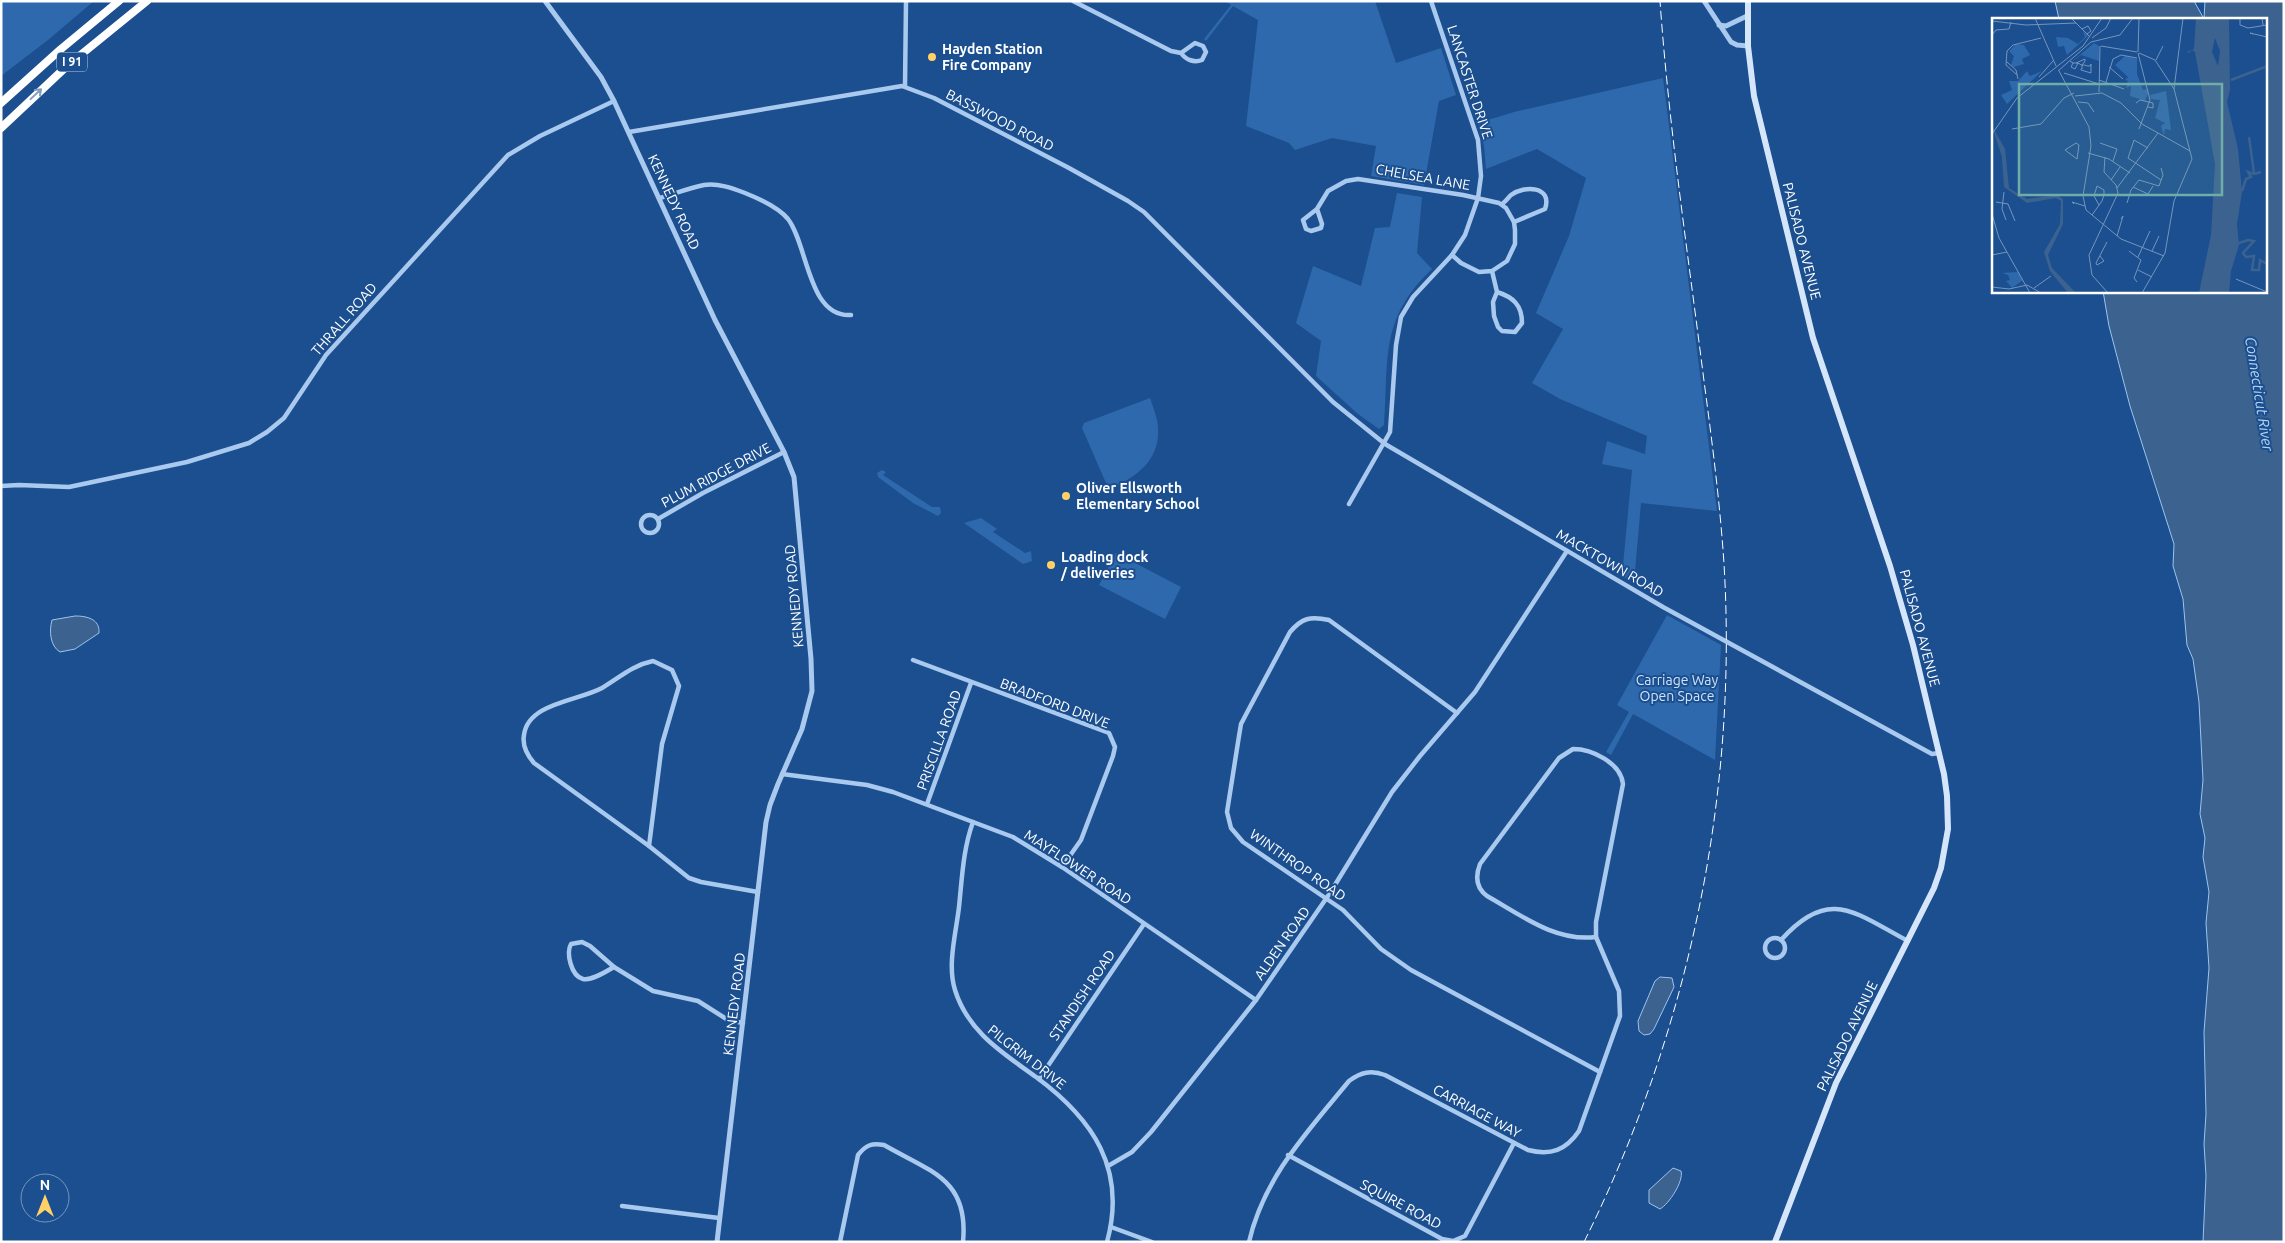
<svg xmlns="http://www.w3.org/2000/svg" width="2285" height="1243" viewBox="0 0 2285 1243" font-family="Ubuntu,sans-serif">
  <style>
    .green { fill: #2e69ad }
    .water { fill: #3c6290; stroke: #9cc4f0 }
    .lines { fill: none; stroke-linecap: round; stroke-linejoin: round }
    .minor { stroke: #a9c9ee; stroke-width: 4.5 }
    .tertiary { stroke: #a9c9ee; stroke-width: 5 }
    .secondary { stroke: #d6e6fa; stroke-width: 6 }
    .motorway { stroke: #fff; stroke-width: 8 }
    .rail { stroke: #fff; stroke-width: 1; stroke-dasharray: 9 4; stroke-linecap: butt }
    .oneway { stroke: #829ec1 }
    .poi-dot { fill: #ffd166; stroke: #1b4f8f; stroke-width: 2 }
    .labels { text-anchor: middle; stroke-width: 4; stroke-linejoin: round; paint-order: stroke }
    .shield { fill: #1b4f8f; stroke: #bbcadd; stroke-width: 1 }
    .shield-label { font-size: 12px; font-weight: bold; fill: #fff }
    .poi-label { font-size: 14px; font-weight: bold; fill: #fff; stroke: #1b4f8f; text-anchor: start }
    .street-label { font-size: 14px; fill: #fff; stroke: #1b4f8f }
    .park-label { font-size: 14px; fill: #cfe3fa; stroke: #1b4f8f }
    .water-label { font-size: 15px; font-style: italic; fill: #b5d3f5; stroke: #1b4f8f }
    .inset-river { fill: none; stroke: #3c6290; stroke-width: 2.5 }
    .inset-road { fill: none; stroke: #7695bc; stroke-width: 1 }
    .view { fill: #6fada8; fill-opacity: 0.15; stroke: #6fada8; stroke-width: 2.5 }
    .inset-edge { fill: none; stroke: #fff; stroke-width: 2.5 }
  </style>
  <rect width="100%" height="100%" fill="#1b4f8f"/>
  <g class="green">
    <path d="M1,1H94L48,40L1,76Z"/>
    <path d="M1225,1H1375L1396,63L1441,48L1456,95L1439,101L1424,185L1371,176L1376,146L1332,138L1295,150L1289,143L1246,126L1258,20L1233,6L1206,41L1204,39L1231,5Z"/>
    <path d="M1663,78L1717,511L1641,503L1634,583L1622,576L1632,470L1602,464L1607,441L1645,454L1647,436L1560,399L1532,383L1563,329L1536,313L1569,236L1586,178L1537,149L1486,169L1484,146L1478,123L1514,112Z"/>
    <path d="M1397,193L1422,197L1417,253L1432,269C1379,319 1389,359 1384,425L1379,429L1358,414L1316,376L1321,341L1296,323L1313,266L1361,286L1375,228L1390,227Z"/>
    <path d="M1150,398C1153,407 1158,419 1158,428C1160,462 1135,477 1109,490L1082,428L1084,423Z"/>
    <path d="M882,470L886,472L883,475L932,507H940L941,513L938,516L913,503L878,477L877,473Z"/>
    <path d="M981,518L997,529L993,532L1025,553L1031,551L1032,561L1023,564L964,523Z"/>
    <path d="M1116,553L1181,587L1165,619L1099,585Z"/>
    <path d="M1667,615L1721,645L1715,760L1633,714L1611,755L1606,752L1629,712L1617,705Z"/>
  </g>
  <g class="water">
    <path d="M2055,1H2194L2204,19L2205,1H2284V1242H2203L2206,1176L2204,1144L2206,1114L2204,1032L2209,968L2206,923L2209,892L2203,857L2205,838L2200,814L2203,780L2199,702L2193,659L2187,645L2183,599L2173,566L2174,544L2130,406L2109,326L2103,291H2266V19H2059Z"/>
    <path d="M75,616C87,616 100,619 99,633L75,649L60,652C50,646 49,631 52,620Z"/>
    <path d="M1660,977L1672,978L1674,987L1654,1029L1650,1034L1644,1035L1639,1031L1638,1021L1655,981Z"/>
    <path d="M1673,1168L1681,1171C1684,1181 1669,1204 1660,1209L1649,1203V1190Z"/>
  </g>
  <g class="lines">
    <g class="minor">
      <path d="M1073,1L1171,51L1181,53C1186,60 1194,63 1202,60L1206,52L1203,46L1195,43L1181,53"/>
      <path d="M905,86L906,1"/>
      <path d="M629,132L902,86L934,98L1069,168L1128,201L1144,212L1333,402L1385,444L1663,607L1932,754L1939,753"/>
      <path d="M660,198C674,194 689,188 704,185C718,183 732,188 745,193C760,199 778,207 788,219C808,245 808,318 851,315"/>
      <path d="M1502,204C1505,202 1508,198 1511,195C1524,185 1553,186 1545,209L1514,222"/>
      <path d="M1317,209L1322,224L1321,228L1311,231L1306,229L1303,220L1317,209L1328,191L1346,181L1358,179L1463,195L1499,203L1506,208L1514,222L1515,230V244L1507,261L1492,271L1479,272L1461,263L1452,255"/>
      <path d="M1492,271L1497,292L1493,302L1494,316L1498,327L1502,331L1515,332L1522,323C1522,305 1513,297 1497,292"/>
      <path d="M1,486L19,485L69,487L187,462L249,443L267,432L284,418L326,355L508,155L540,136L614,101"/>
      <path d="M1349,504L1390,432L1396,345L1401,317L1413,297L1452,255L1465,235L1478,198L1481,176L1478,140L1431,1"/>
      <circle cx="650" cy="524" r="9"/>
      <path d="M658,519L703,493L784,452"/>
      <path d="M913,660L1109,733L1115,747L1113,756L1081,840L1062,867"/>
      <path d="M653,661L672,670L679,686L662,744L649,846L534,763C527,755 522,746 524,735C528,703 578,701 602,688C619,678 633,665 653,661Z"/>
      <path d="M1457,713L1329,620C1310,616 1302,618 1290,632L1251,705L1241,724L1239,736L1227,812L1231,828L1243,842L1343,910L1381,949L1411,970L1600,1072"/>
      <path d="M1573,749C1592,749 1621,763 1623,784L1596,922V937C1555,942 1521,915 1487,896C1476,888 1475,877 1480,864L1559,758Z"/>
      <path d="M782,774L867,785L893,792L1013,837L1062,867L1256,1000"/>
      <path d="M927,804L971,683"/>
      <path d="M973,822C963,849 962,879 959,907C956,933 947,965 955,990C968,1032 1003,1053 1036,1077C1093,1119 1127,1169 1107,1242"/>
      <path d="M649,846L689,878L701,882L758,892"/>
      <circle cx="1775" cy="948" r="10"/>
      <path d="M1781,940C1829,886 1855,913 1908,941"/>
      <path d="M582,942L590,946L614,967C607,971 592,981 583,979C571,976 566,953 571,944Z"/>
      <path d="M614,967L653,991L698,1001L728,1020L743,1023"/>
      <path d="M1039,1079L1144,924"/>
      <path d="M1288,1155L1442,1239L1453,1241L1465,1236L1514,1143"/>
      <path d="M1108,1166L1132,1152L1151,1132L1256,1000L1330,893L1392,792L1420,756L1475,692L1567,551"/>
      <path d="M622,1206L719,1218"/>
      <path d="M1111,1227L1152,1242"/>
      <path d="M840,1242L858,1155C866,1145 871,1143 884,1145C931,1172 969,1179 963,1242"/>
      <path d="M1249,1242C1264,1177 1308,1131 1349,1081C1361,1072 1371,1070 1385,1075L1528,1150C1551,1156 1566,1150 1579,1131L1620,1016L1619,991L1596,937"/>
    </g>
    <g class="tertiary">
      <path d="M545,1L601,77L614,101L715,320L784,452L794,477L811,659L812,691L802,729L778,784L770,805L766,822L717,1242"/>
      <path d="M1704,1L1731,42L1737,45L1748,46"/>
      <path d="M1719,25L1726,26L1747,16"/>
    </g>
    <path class="secondary" d="M1748,1V46L1754,96L1813,338L1890,566L1913,645L1944,774L1947,796L1948,829L1941,868L1934,888L1836,1083L1775,1242"/>
    <g class="motorway">
      <path d="M1,103L61,49L119,1"/>
      <path d="M1,128L67,66L147,1"/>
    </g>
    <path class="rail" d="M1584,1242C1688,1033 1738,797 1724,564C1720,503 1712,441 1704,381C1688,254 1669,128 1660,1"/>
  </g>
  <defs><path id="oneway-shaft" d="M-6 0H5M1.5-3L5.5 0L1.5 3" fill="none" stroke-width="1.6" stroke-linecap="round" stroke-linejoin="round" transform="scale(1.25)"/></defs>
  <use class="oneway" href="#oneway-shaft" transform="translate(36 94) rotate(-43)"/>
  <g class="poi-dot">
    <circle cx="932" cy="57" r="5"/>
    <circle cx="1066" cy="496" r="5"/>
    <circle cx="1051" cy="565" r="5"/>
  </g>
  <g class="labels">
    <rect class="shield" x="57" y="52.5" width="30" height="19" rx="4"/>
    <g class="shield-label">
      <text x="72" y="66">I 91</text>
    </g>
    <g class="poi-label">
      <text x="942" y="54">Hayden Station<tspan x="942" dy="16">Fire Company</tspan></text>
      <text x="1076" y="493">Oliver Ellsworth<tspan x="1076" dy="16">Elementary School</tspan></text>
      <text x="1061" y="562">Loading dock<tspan x="1061" dy="16">/ deliveries</tspan></text>
    </g>
    <g class="street-label">
      <text transform="translate(1470 82) rotate(72)" y="5">LANCASTER DRIVE</text>
      <text transform="translate(1000 120) rotate(27)" y="5">BASSWOOD ROAD</text>
      <text transform="translate(1423 177) rotate(10)" y="5">CHELSEA LANE</text>
      <text transform="translate(674 202) rotate(65)" y="5">KENNEDY ROAD</text>
      <text transform="translate(1802 241) rotate(76)" y="5">PALISADO AVENUE</text>
      <text transform="translate(344 319) rotate(-49)" y="5">THRALL ROAD</text>
      <text transform="translate(716 475) rotate(-28)" y="5">PLUM RIDGE DRIVE</text>
      <text transform="translate(1610 563) rotate(30)" y="5">MACKTOWN ROAD</text>
      <text transform="translate(794 596) rotate(-95)" y="5">KENNEDY ROAD</text>
      <text transform="translate(1920 628) rotate(75)" y="5">PALISADO AVENUE</text>
      <text transform="translate(1055 703) rotate(21)" y="5">BRADFORD DRIVE</text>
      <text transform="translate(939 740) rotate(-70)" y="5">PRISCILLA ROAD</text>
      <text transform="translate(1298 865) rotate(35)" y="5">WINTHROP ROAD</text>
      <text transform="translate(1078 867) rotate(33)" y="5">MAYFLOWER ROAD</text>
      <text transform="translate(1282 943) rotate(-55)" y="5">ALDEN ROAD</text>
      <text transform="translate(1082 995) rotate(-56)" y="5">STANDISH ROAD</text>
      <text transform="translate(734 1004) rotate(-83)" y="5">KENNEDY ROAD</text>
      <text transform="translate(1847 1036) rotate(-64)" y="5">PALISADO AVENUE</text>
      <text transform="translate(1027 1057) rotate(38)" y="5">PILGRIM DRIVE</text>
      <text transform="translate(1477 1111) rotate(28)" y="5">CARRIAGE WAY</text>
      <text transform="translate(1401 1204) rotate(28)" y="5">SQUIRE ROAD</text>
    </g>
    <g class="park-label">
      <text x="1677" y="685">Carriage Way<tspan x="1677" dy="16">Open Space</tspan></text>
    </g>
    <g class="water-label">
      <text transform="translate(2259 394) rotate(81)" y="5">Connecticut River</text>
    </g>
  </g>
  <g transform="translate(1992 18)">
    <rect width="275" height="275" fill="#1b4f8f"/>
    <path d="M91,13L96,18L75,37L72,28L66,29L64,19L76,20L86,26L93,19ZM102,25L107,28V43L89,37L75,48ZM24,26L32,27L38,37L30,41L32,46L22,49L19,47L22,38L17,33ZM133,38L145,41V56L151,72L155,71L156,75L153,83L138,78L139,68L134,70L136,63L133,62L136,59L123,47ZM35,53L38,58L50,53L15,86L9,77L20,72L17,63H26ZM174,73L179,112L173,111L172,118L169,108L173,105L163,100L168,82L159,81L158,77ZM26,254L31,262L20,270L14,263L18,262L16,257L10,255Z" fill="#2e69ad"/>
    <path d="M204,0H237V1L238,72L235,84L246,131L250,174L245,206L247,227L239,253L237,275H207L219,217L223,146L203,34L200,32L197,35L195,34L202,31ZM223,20L228,33L226,48L220,34ZM0,108L13,131L17,170L35,181L65,177L71,181V206L56,237L60,250L84,275H76L58,253L52,234L68,206L69,183L64,180L35,185L12,169L10,139Z" fill="#3c6290" fill-rule="evenodd"/>
    <path class="inset-river" d="M239,62L273,49M257,119L262,155M250,173L254,161L259,159L256,154L262,156L269,154M244,226L256,222L262,223L251,235L254,239L262,238L260,252H267L268,242L275,246"/>
    <path class="inset-road" d="M43,0L64,48M79,0L98,19M248,0V7L256,10L275,7M250,0H270L271,7M0,3L34,7L84,5M90,11L96,8L99,13L95,16M261,16L258,15L275,19M0,17L4,12L17,11L19,4M100,20L114,10L119,0M109,28L145,34M146,34L147,0M146,35L158,82L147,111M147,35L163,42L182,71M164,42L171,28M78,43L81,45H85L88,46L89,47H92L96,48H98L99,46V55L89,52V51H90V47L91,46L93,43V41L84,45M15,44L24,52L26,61M81,45L79,49L83,51L86,45M117,49L131,61M66,53L99,24L128,17L141,0M67,53L97,109L99,128L91,178L94,192L129,221L172,238M72,55L107,66M25,57L14,47L15,33L21,27L49,20M47,59L61,43M107,62L132,71M114,64L121,41L129,37L145,40M107,74L108,28M83,78L110,75L129,85L150,106L198,133M86,84L96,85L102,94M144,85L148,82L161,85V90L156,89M20,111L49,106L72,80L82,75M0,116L25,80L91,28L110,0M84,125L87,127L85,141L73,132ZM108,125L125,131L121,143M156,130L142,122L136,140L169,162M96,135L117,141L138,155M113,139L112,154L124,167L126,175L97,237L100,257L116,275M119,162L128,149M141,169L156,176L161,168M125,170L166,115M12,174L10,191L14,202M4,184L16,186L23,203M135,185L139,172L147,162L167,168L171,157L169,150M82,186L80,184L93,188M0,196L7,220L38,275M100,197L110,183L112,177V172L105,168L102,178L107,187M125,218L131,198L129,201M137,233L149,242L142,260L145,264M160,233L167,218M0,237L15,234M108,238L112,243L105,247L104,245L115,224M146,239L158,213M146,252L160,259M244,261L275,274M0,269L17,271L35,267L49,275M42,270L59,258M150,275L173,235L182,183L200,141L182,71L191,0"/>
    <path class="view" d="M27,66H230V177H27Z"/>
    <rect width="275" height="275" class="inset-edge"/>
  </g>
  <rect width="2285" height="1243" fill="none" stroke="#ffffff" stroke-width="5"/>
  <g transform="translate(45 1198)"><circle r="24" fill="#1b4f8f" stroke="#7695bc"/>
  <path d="M0-4L9 19L0 12L-9 19Z" fill="#ffd166"/>
  <text y="-8" font-size="14" font-weight="bold" text-anchor="middle" fill="#ffffff">N</text>
  </g>
</svg>
